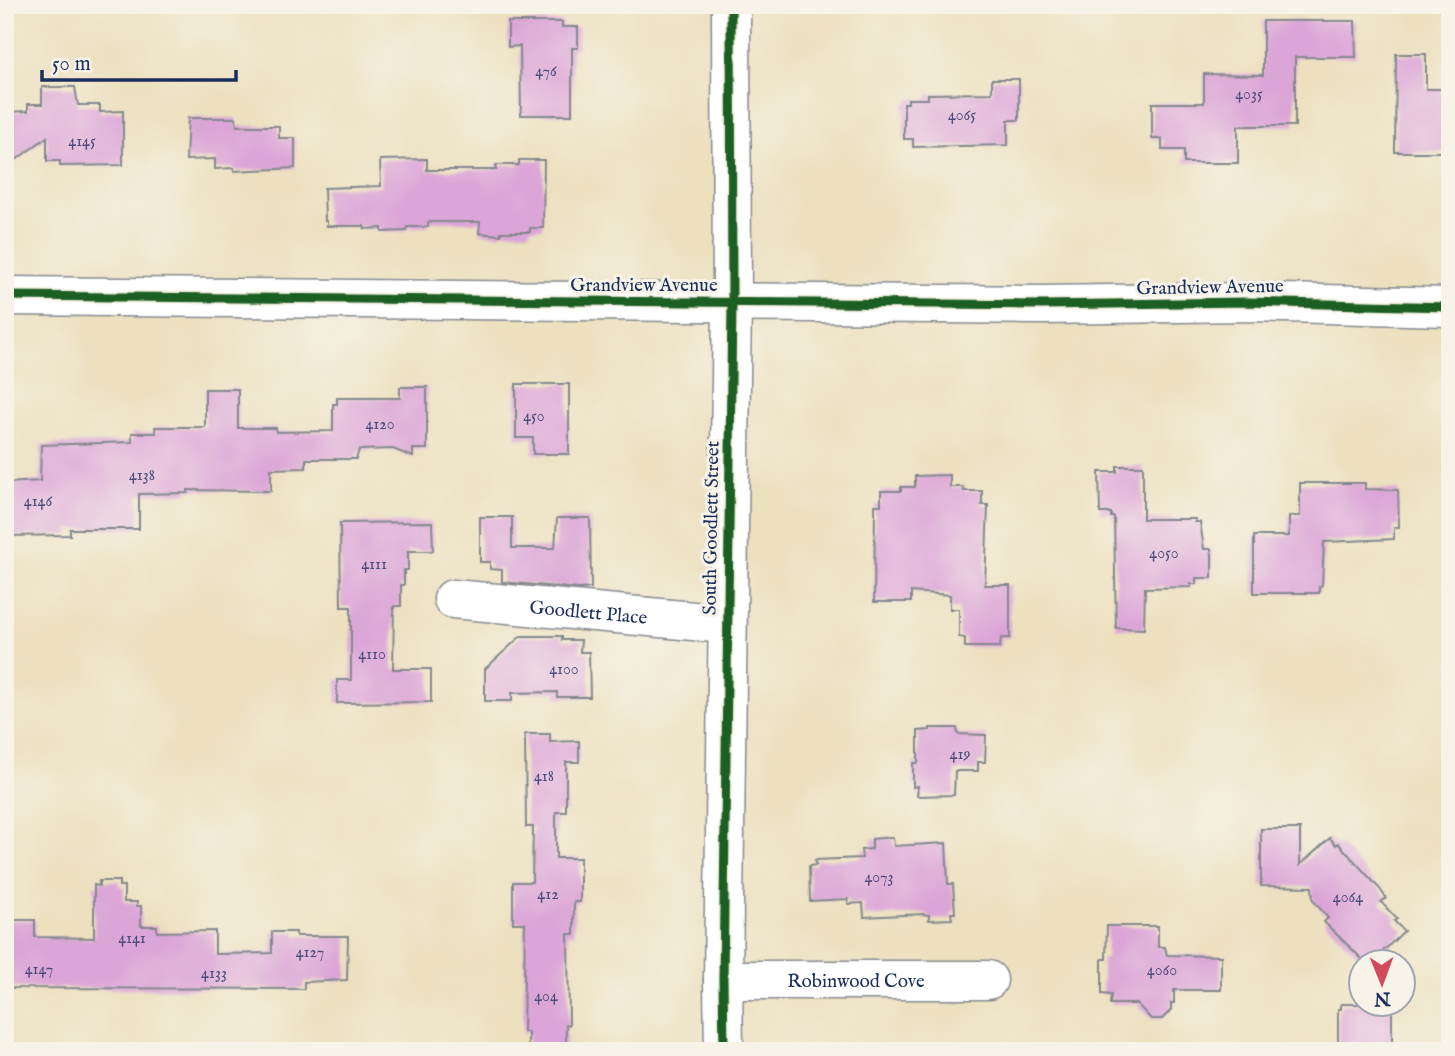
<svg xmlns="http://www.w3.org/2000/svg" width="1455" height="1056" viewBox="0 0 1455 1056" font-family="'IM FELL English',serif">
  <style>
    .building { fill: #dba5d7 }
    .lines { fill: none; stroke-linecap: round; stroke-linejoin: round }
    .minor-casing { stroke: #84888e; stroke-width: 41 }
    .major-casing { stroke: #84888e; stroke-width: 41 }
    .minor { stroke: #fff; stroke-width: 38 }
    .major { stroke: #fff; stroke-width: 38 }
    .cycleway-casing { stroke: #f7f3e8; stroke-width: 13 }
    .cycleway { stroke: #1b5e20; stroke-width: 9 }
    .labels { text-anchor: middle; stroke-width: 6; stroke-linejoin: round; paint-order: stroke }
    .number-label { font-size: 16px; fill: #4b4c7c }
    .street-label { font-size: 19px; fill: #1b2f5e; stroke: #f7f3e8 }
  </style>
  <rect width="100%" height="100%" fill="#f7f3e8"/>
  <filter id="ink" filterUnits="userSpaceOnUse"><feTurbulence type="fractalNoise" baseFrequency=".0143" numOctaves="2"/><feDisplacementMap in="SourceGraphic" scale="14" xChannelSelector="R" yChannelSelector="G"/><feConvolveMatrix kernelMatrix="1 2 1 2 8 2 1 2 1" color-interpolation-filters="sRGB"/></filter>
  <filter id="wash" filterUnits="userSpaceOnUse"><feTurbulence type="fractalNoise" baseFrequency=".00686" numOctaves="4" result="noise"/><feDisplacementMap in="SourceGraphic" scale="28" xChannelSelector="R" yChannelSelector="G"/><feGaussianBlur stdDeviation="1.57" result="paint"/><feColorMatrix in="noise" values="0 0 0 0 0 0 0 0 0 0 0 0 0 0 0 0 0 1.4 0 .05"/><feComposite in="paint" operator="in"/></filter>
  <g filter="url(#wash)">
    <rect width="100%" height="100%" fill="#ece0bf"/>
    <g id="blocks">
      <g class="building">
        <path d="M1263,21H1355L1356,57H1295V126H1238V163H1184V150H1162V139H1152V103H1204V74L1263,75Z"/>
        <path d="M508,22H562V27H578V48H572V115H521L520,46L508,47Z"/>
        <path d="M1396,54H1426V89H1450V152H1395Z"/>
        <path d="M992,79H1019V120H1008V145L913,147V139H904V103H908V99H928V94L992,93Z"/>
        <path d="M42,87H75L78,105H100V112L123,111V165L60,166V161H47V137L5,168V112L28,111V104H42Z"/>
        <path d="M188,118H236L237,126H279V138H295V168L234,171V168L215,169V159L186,160Z"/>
        <path d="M427,159V170H496V165H519V160H544L543,228H530V232H501V235L479,233L480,222H428V227H407L406,231L382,232V228L365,229L364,226H327V221H325L324,188L381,186L380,160Z"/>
        <path d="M516,384H569V454H533V438H516Z"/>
        <path d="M400,387H427V449H413V457L393,449L359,450L356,459H306V468L271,469V491L188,490V493L139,494V529H70V535L5,536V483L40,481L41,445L132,442V433H156L155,427H205V389H238V428H276V432L333,431V404H337V398H400Z"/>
        <path d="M1117,466H1143V519H1195V522H1200L1204,549H1211L1212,555V578H1196V584H1191V587L1145,588L1144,629L1116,628L1114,517H1111V513H1100L1099,472H1117Z"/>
        <path d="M950,475V487H963L964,491H982V505H988L985,585H1010V638H1001L1000,647H965V638L959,637V609H950V595L911,592V602H874L875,505H881V491H901V487H915V476Z"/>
        <path d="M1300,483H1365V489L1398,490L1399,527H1394V539L1324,542L1322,585L1319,587V593H1254V536H1289V516H1300Z"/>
        <path d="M480,517H512V548H555L557,518H590L591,588L579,589L502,582V570L490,569V562H480Z"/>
        <path d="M432,522L433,551H408V570H404V585H401V606H394L393,669H431V702L337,703V680H351V607H341L340,523Z"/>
        <path d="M521,636H562V640H581L580,652H589L590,697H557V692L512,693V701H485V669Z"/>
        <path d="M930,728H957L958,734L986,735L985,762H978V771H955L954,795L917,796L918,786L913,787V763H918V731L930,730Z"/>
        <path d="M525,734H550V742L579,741V762H566V812H556V858H580V902H574V934H568L569,1025H566V1051H528V1032H523L525,923H513V882H532L533,827H526Z"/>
        <path d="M1261,829H1300V865L1330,838L1336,845L1338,843L1380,889L1386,898L1381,902L1397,919L1394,921L1404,931L1372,962H1365L1324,922L1328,918L1313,900L1312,887L1261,886Z"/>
        <path d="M893,837L894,846L946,843L948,884H953L955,913H951L952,919L929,920V915L923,914L864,917L863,903L848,904V899L810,901L809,866L816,865L815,860L862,858L861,850L872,849V839Z"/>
        <path d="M99,881H119V886H124V902H137V906H141V926H157V932L215,931V954L272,953V932H296V936H348L347,980L304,982V989L7,988V920H35V937L94,938V885L99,886Z"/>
        <path d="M1107,926H1158V947H1165L1167,955L1221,956V990H1174V1003H1171V1010L1162,1019H1151L1137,1004H1110L1111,995L1102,994V959H1106Z"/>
        <path d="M1341,1004H1392V1051H1338V1009H1341Z"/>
      </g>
    </g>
  </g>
  <g filter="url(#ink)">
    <use href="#blocks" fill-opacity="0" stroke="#84888e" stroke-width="2"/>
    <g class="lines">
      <defs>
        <g id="minor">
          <path d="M5,296L1042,305L1246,302L1450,307"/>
          <path id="s1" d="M453,599L726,624"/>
          <path id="s2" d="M723,980H988"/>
        </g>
        <path id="major" d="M724,1051L723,980L732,303L731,5"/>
      </defs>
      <use href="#minor" class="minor-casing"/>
      <use href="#major" class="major-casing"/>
      <use href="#minor" class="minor"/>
      <use href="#major" class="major"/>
      <defs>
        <g id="cycleway">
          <path d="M5,296L1042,305L1246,302L1450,307"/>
          <path d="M724,1051L723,980L732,303L731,5"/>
        </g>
      </defs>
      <use href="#cycleway" class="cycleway-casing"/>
      <use href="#cycleway" class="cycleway"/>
    </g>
  </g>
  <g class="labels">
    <g class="number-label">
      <text x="546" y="76">476</text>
      <text x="1249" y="99">4035</text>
      <text x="962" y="120">4065</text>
      <text x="82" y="146">4145</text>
      <text x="534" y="421">450</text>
      <text x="380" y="429">4120</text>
      <text x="142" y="480">4138</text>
      <text x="38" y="506">4146</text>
      <text x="1164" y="558">4050</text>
      <text x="374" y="569">4111</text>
      <text x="372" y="659">4110</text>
      <text x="564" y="674">4100</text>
      <text x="960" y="759">419</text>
      <text x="544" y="781">418</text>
      <text x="879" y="882">4073</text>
      <text x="548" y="899">412</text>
      <text x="1348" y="902">4064</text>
      <text x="132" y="943">4141</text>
      <text x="310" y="957">4127</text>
      <text x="39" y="974">4147</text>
      <text x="1162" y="975">4060</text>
      <text x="214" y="978">4133</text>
      <text x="546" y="1001">404</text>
    </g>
    <g class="street-label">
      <text x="644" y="291">Grandview Avenue</text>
      <text transform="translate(1210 286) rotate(-1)" y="7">Grandview Avenue</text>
      <text transform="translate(710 528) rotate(-89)" y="7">South Goodlett Street</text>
      <text dy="7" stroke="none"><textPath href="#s1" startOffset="136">Goodlett Place</textPath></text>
      <text dy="7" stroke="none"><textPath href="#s2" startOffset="133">Robinwood Cove</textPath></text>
    </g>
  </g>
  <rect width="1455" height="1056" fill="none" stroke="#f7f3e8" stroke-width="28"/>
  <g transform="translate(1382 983) rotate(179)"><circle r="33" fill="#f7f3e8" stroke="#9fa5b1" stroke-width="2"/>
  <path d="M0-5L12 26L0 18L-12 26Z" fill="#d1495b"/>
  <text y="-10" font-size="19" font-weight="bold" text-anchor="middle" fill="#1b2f5e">N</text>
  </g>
  <path d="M42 70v10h194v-10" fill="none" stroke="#1b2f5e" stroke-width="3.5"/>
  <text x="52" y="70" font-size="21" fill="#1b2f5e" stroke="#f7f3e8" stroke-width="5" paint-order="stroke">50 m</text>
</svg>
